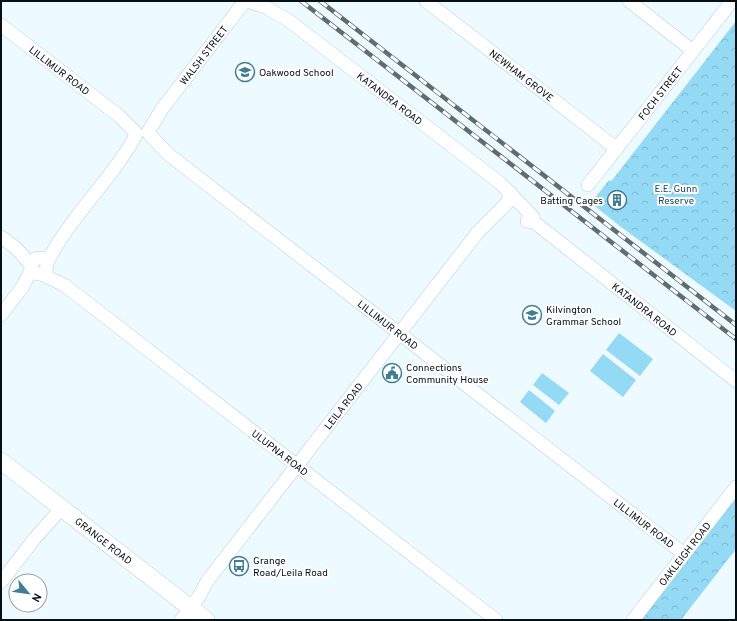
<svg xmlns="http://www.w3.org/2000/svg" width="737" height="621" viewBox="0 0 737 621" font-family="Overpass,sans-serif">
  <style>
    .grass { fill: #95daf4 }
    .park { fill: url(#park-crowns) }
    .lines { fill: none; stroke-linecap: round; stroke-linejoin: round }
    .minor-casing { stroke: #b1d1dd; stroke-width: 14 }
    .major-casing { stroke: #b1d1dd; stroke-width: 18 }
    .minor { stroke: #fff; stroke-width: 13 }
    .major { stroke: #fff; stroke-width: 17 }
    .rail-casing { stroke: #616c71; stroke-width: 4.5 }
    .rail { stroke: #fff; stroke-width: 3; stroke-dasharray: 9; stroke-linecap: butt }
    .labels { text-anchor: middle; stroke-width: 4; stroke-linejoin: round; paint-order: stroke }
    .street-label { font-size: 10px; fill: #051014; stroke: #fff }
    .poi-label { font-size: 10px; fill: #051014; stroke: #fff; text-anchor: start }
    .park-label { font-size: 10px; fill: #214a59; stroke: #fff }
  </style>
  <defs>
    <pattern id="park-crowns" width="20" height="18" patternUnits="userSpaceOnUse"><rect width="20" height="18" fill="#95daf4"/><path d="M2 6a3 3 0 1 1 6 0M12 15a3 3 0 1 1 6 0" fill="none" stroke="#7fbad0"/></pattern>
  </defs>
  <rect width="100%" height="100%" fill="#edfaff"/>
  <g class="grass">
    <path d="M619,333L653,359L640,376L606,350Z"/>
    <path d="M603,354L636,380L623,397L590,371Z"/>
    <path d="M542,373L569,393L559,405L533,385Z"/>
    <path d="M529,390L555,411L546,423L520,402Z"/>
  </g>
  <g class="park">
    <path d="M736,21V311L621,227L591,203L609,180L611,181L613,179Z"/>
    <path d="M736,496V549L681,620H641Z"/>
  </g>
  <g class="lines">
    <defs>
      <g id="minor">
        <path id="s1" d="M247,1L265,7L288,20L500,183L533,217L534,222"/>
        <path id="s2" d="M426,1L617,149"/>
        <path d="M629,1L693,51"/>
        <path id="s3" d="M1,25L119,116L136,133"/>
        <path id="s4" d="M148,132L162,109L245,1"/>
        <path id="s5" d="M149,134L168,154L684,554"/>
        <path id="s6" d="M588,185L732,1"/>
        <path id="s7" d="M527,221L534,222L736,381"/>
        <path d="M1,237L16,248L31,265"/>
        <circle cx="39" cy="266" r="8"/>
        <path d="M47,263C70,216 111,181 136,135"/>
        <path id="s8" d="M41,274L64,285L94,308L496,620"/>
        <path d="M1,315L23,286L32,268"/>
        <path d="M1,582L35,538L62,508"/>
        <path id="s9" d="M181,620L198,598L208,580L478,232L508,202L510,192"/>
        <path id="s10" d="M633,620L736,487"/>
      </g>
      <g id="major">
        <path id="s11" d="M1,461L206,620"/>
      </g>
    </defs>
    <use href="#minor" class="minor-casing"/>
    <use href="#major" class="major-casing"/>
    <use href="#minor" class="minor"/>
    <use href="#major" class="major"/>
    <defs>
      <g id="rail">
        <path d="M301,1L736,339"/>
        <path d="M320,1L736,325"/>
      </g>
    </defs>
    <use href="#rail" class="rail-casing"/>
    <use href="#rail" class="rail"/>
  </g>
  <defs>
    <symbol id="school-ring" viewBox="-11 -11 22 22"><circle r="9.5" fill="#fff" stroke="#407e93" stroke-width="1.5"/><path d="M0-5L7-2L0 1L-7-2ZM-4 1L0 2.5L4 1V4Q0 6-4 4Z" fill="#407e93"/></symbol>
    <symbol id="building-ring" viewBox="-11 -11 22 22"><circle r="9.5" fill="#fff" stroke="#407e93" stroke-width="1.5"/><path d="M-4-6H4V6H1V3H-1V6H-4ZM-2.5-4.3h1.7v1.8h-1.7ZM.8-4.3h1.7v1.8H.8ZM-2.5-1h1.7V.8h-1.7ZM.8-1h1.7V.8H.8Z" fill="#407e93"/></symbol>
    <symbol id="civic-ring" viewBox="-11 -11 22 22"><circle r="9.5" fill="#fff" stroke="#407e93" stroke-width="1.5"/><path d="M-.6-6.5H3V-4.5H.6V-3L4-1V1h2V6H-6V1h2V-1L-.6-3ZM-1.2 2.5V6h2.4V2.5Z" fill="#407e93"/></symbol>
    <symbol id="bus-ring" viewBox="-11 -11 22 22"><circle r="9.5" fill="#fff" stroke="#407e93" stroke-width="1.5"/><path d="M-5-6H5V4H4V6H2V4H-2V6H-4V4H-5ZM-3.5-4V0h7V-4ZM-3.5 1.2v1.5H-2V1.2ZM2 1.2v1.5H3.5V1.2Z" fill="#407e93"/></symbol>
  </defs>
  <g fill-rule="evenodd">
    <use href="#school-ring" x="234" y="61" width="22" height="22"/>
    <use href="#building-ring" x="606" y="189" width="22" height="22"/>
    <use href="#school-ring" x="521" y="304" width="22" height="22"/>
    <use href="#civic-ring" x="381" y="362" width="22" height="22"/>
    <use href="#bus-ring" x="228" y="555" width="22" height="22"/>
  </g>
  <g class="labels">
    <g class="street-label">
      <text dy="4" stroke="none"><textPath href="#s4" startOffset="95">WALSH STREET</textPath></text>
      <text dy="4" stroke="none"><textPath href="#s3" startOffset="74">LILLIMUR ROAD</textPath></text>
      <text dy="4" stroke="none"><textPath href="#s2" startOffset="121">NEWHAM GROVE</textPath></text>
      <text dy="4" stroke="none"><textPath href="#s6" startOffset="117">FOCH STREET</textPath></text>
      <text dy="4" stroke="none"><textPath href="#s1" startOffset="174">KATANDRA ROAD</textPath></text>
      <text dy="4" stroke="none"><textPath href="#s7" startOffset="148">KATANDRA ROAD</textPath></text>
      <text dy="4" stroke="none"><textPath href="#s5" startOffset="306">LILLIMUR ROAD</textPath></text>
      <text dy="4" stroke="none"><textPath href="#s9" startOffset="269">LEILA ROAD</textPath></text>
      <text dy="4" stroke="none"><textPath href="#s8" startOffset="299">ULUPNA ROAD</textPath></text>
      <text dy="4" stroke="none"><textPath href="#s5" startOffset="630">LILLIMUR ROAD</textPath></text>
      <text dy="4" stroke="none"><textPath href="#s11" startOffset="130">GRANGE ROAD</textPath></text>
      <text dy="4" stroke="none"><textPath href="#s10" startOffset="84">OAKLEIGH ROAD</textPath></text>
    </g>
    <g class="poi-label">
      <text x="259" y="76">Oakwood School</text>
      <text x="603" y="204" text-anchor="end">Batting Cages</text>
      <text x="546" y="313">Kilvington<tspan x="546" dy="12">Grammar School</tspan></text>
      <text x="406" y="371">Connections<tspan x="406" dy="12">Community House</tspan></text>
      <text x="253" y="564">Grange<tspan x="253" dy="12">Road/Leila Road</tspan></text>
    </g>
    <g class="park-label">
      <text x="676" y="192">E.E. Gunn<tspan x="676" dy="12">Reserve</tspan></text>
    </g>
  </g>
  <rect width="737" height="621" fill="none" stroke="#051014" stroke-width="4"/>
  <g transform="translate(28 593) rotate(119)"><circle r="19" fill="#ffffff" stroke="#9b9fa1"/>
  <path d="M0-3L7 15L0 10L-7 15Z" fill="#407e93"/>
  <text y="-6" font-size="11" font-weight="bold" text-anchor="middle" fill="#051014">N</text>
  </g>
</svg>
